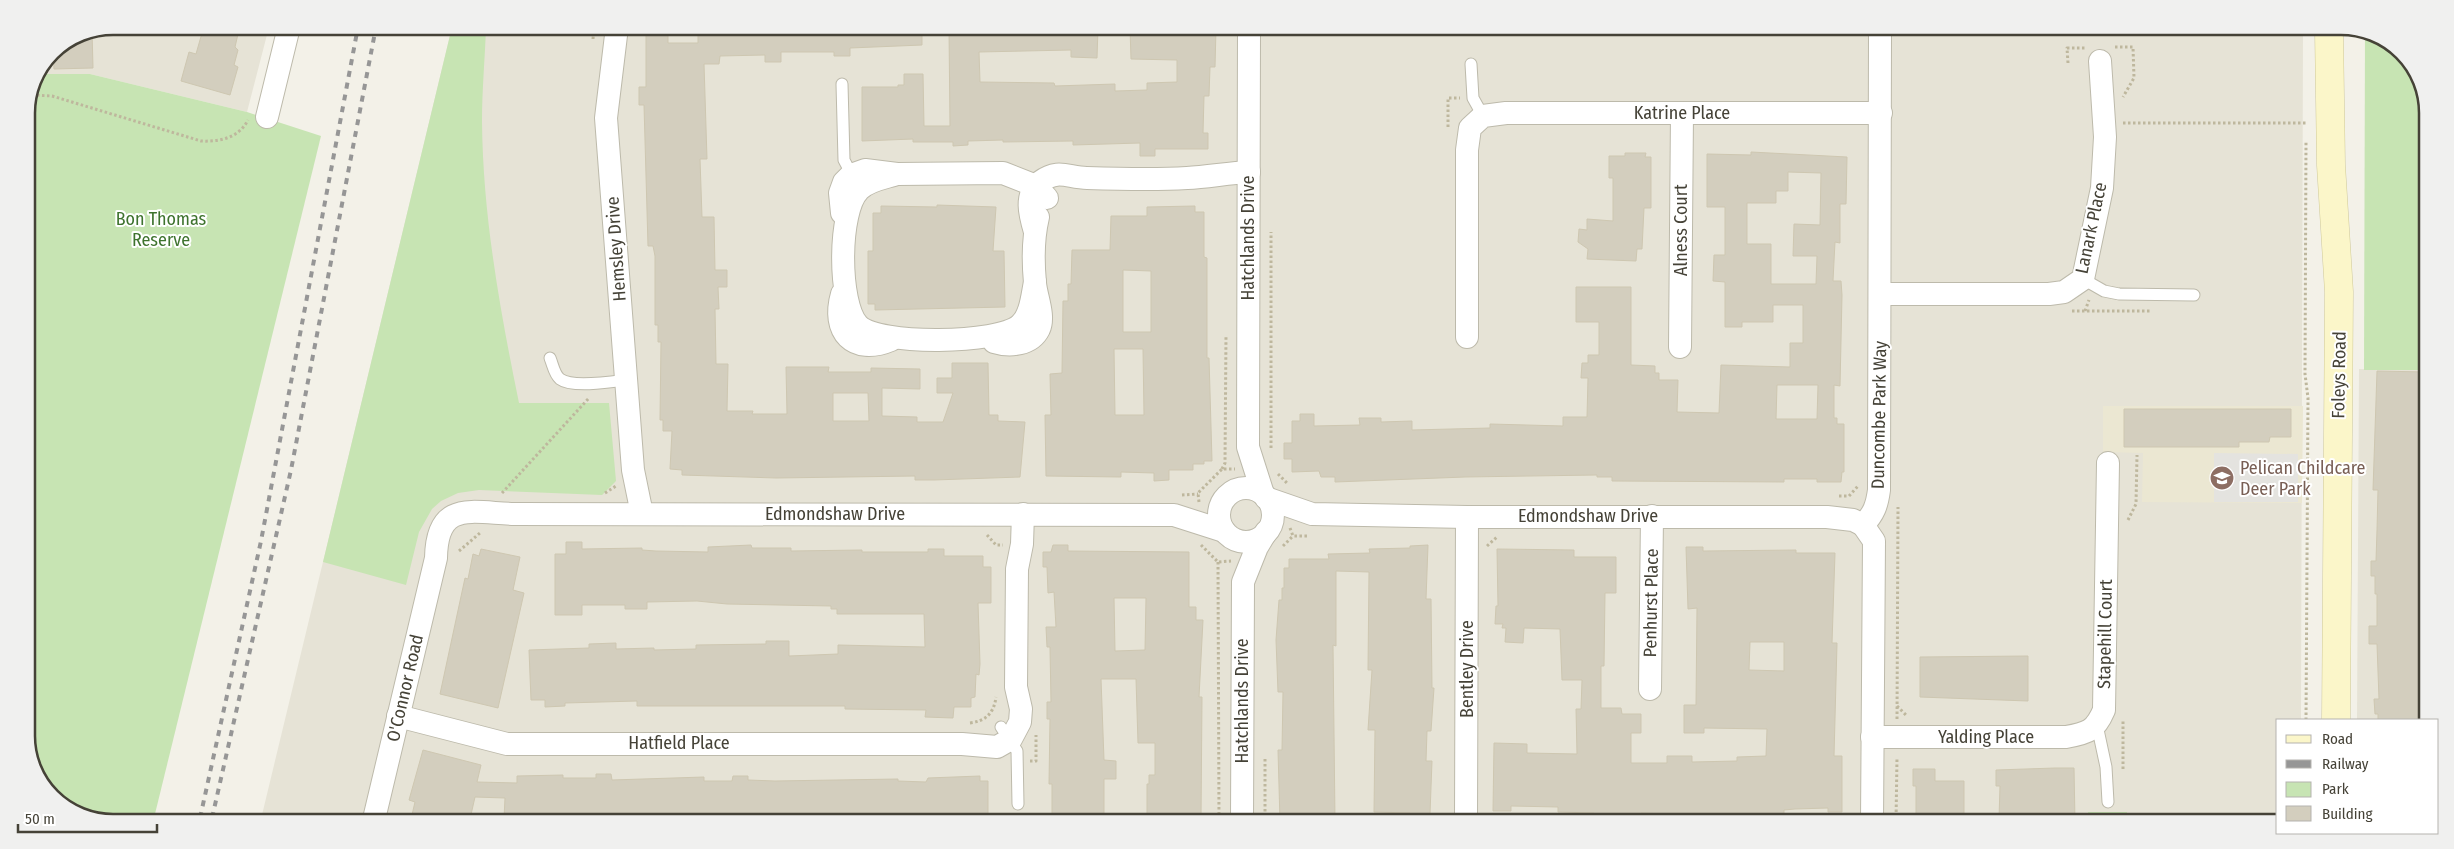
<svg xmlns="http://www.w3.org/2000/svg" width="2454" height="849" viewBox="0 0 2454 849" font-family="'Fira Sans Condensed',sans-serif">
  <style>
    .residential { fill: #e6e3d6 }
    .education { fill: #ebe7d2 }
    .green { fill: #c7e4b3 }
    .parking { fill: #e4e3df }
    .building { fill: #d3cebe; stroke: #cec7b1; fill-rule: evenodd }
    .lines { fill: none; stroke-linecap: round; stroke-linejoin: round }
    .lane-casing { stroke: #bdbaab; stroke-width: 13 }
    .street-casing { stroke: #bdbaab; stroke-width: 24 }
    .secondary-casing { stroke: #cfc99a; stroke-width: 29 }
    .path { stroke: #beb79d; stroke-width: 3; stroke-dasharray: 2.5 2.5; stroke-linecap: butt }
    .lane { stroke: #fff; stroke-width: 11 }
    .street { stroke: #fff; stroke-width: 22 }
    .secondary { stroke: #fbf6c9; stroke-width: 28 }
    .rail { stroke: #969696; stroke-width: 4; stroke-dasharray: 6 6; stroke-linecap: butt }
    .labels { text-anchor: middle; stroke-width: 4; stroke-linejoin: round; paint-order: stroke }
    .street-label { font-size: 18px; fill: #454237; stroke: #fff }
    .park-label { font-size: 18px; fill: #3e732e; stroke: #fff }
    .education-label { font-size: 18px; fill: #785e54; stroke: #fff; text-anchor: start }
    .rim { fill: none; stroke: #454237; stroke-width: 2.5 }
  </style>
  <rect width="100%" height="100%" fill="#f3f1e8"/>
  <g class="residential">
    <path d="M113,26L269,27L247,112L90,74H42L52,51L80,33Z"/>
    <path d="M452,27L2303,31L2301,720H2278V823L261,819Z"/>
    <path d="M2359,369L2426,370L2424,720H2357Z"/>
  </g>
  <path class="education" d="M2103,406H2303L2302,503L2142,502L2143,453L2103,452Z"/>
  <g class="green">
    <path d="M452,27H486C485,58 482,90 482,122C483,217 500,310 519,403H609L616,481L602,495L479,490L458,493L441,501L432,509L419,532L406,585L323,562Z"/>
    <path d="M2365,31H2369L2410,60L2428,107L2426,370H2364Z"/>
    <path d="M42,74H90L247,112L321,136L154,818H85L44,789L26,742V108Z"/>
    <rect x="2088" y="812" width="39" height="10"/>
  </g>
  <path class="parking" d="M2214,453L2298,454V502H2214Z"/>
  <g class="building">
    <path d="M204,26H223L222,30L238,34L235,47L238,50L234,65L238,67L230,95L181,81L189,52L196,54Z"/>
    <path d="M646,27H668V43H698V27L922,28V45L850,48V56H834V52H781V62H765V55L720,56L719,64H704L707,159H700L702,217H714L715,270H727V287H718L719,309H715L716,364H728L727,411H753L752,414H787L786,367H829L828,372H871V368L920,369V389L882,388V416L917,417V422H943L953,393H937V378H952V363H988L989,415H998V421L1025,422L1020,477L934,480H915V476L776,478L682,475V470L670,469L672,431H663V420H660L661,342H658V325H655V256L653,246H648L644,105H639V87H646ZM833,393H868L869,421H833Z"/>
    <path d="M949,28H1098L1097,58L1071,57V50L979,52L980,82L1054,83L1055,86L1115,84V91L1147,90V83L1177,82V60L1131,59L1130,28H1216L1215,67H1210L1209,96H1204L1203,133H1208V149H1155V156H1140V143L1073,145V141L1003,142V140L968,141V145L953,146V142H913V139L862,141V87H898V85H904V74H923L924,126H950Z"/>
    <path d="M92,30L93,68L54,69L53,50L80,33Z"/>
    <path d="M1751,152L1847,157L1846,204H1840V243L1835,242L1833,281H1841L1842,295L1840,386L1834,385V418H1837V424H1844V472H1842L1841,482H1817V479H1784V482L1612,481V477H1597V475L1465,477L1335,482V477H1321L1319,471L1292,472V459H1284V443H1292V421H1300V414H1314V426L1360,425L1359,418H1381V422L1412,421V430L1490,428V424L1563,426V417H1587L1588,378H1581L1582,363H1588V355H1599V322H1576V287H1631V365L1655,366V373H1659V380H1678L1677,412L1719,413L1721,365L1790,367V343H1803V305H1773V322H1742V327H1725V282L1713,281L1714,255H1725V207H1707V154L1751,155ZM1788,172L1821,173L1820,225L1794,224L1793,256H1817L1816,284H1771V244H1747V203H1776V191H1788ZM1777,385H1818L1817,419H1776Z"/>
    <path d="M1625,153H1646L1645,157H1651V208H1644L1642,249H1637L1636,261L1587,259L1588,249L1578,242L1579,229L1587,230V219L1613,221V178H1609V156H1625Z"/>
    <path d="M937,205L996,207L993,251H1004L1005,307L875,310V304H868V251H873V213H881V206L937,207Z"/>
    <path d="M1195,206V212H1204V257L1207,258V358H1209L1212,461H1204V464H1193V470H1169V480L1154,481V473L1121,472V477L1046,476L1045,415H1051L1050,374L1062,373L1063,301H1068V284H1071L1072,250H1110L1111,216H1147V207ZM1123,270L1151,271V332H1123ZM1114,349H1143L1144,415H1115Z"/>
    <path d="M2377,371L2426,372L2424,720H2378V714H2375L2374,699H2379L2377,644H2369V626H2377V594H2375V576H2371V561H2376L2377,530L2378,490H2373Z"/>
    <path d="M2124,409H2291V437H2270L2269,442H2239V447H2124Z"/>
    <path d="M566,542H582V549L642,548V550L656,551L708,552V547L751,545L752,548H791V551L862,550V552H928V549H944V556H983V567H991V603H978L980,664L979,675L976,674L975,697L971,698V707H954L953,718L925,717L926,710L845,709V706H637V701L565,703V706L545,707V700H531L529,650L589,648V644L616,643V649L654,648V650L696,649V645L766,644V641H789V656L838,654V645L925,647L924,614H837V609H831V606L727,604L697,601L647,602V609H625V605H582V615H555V554H566Z"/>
    <path d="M1053,545H1068V551L1189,552V607H1196V620H1203L1199,697H1202L1201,820H1147V784H1149V775H1155V743H1138L1136,679H1101L1104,760L1116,761V779H1104V815H1068V820H1052V784H1049L1050,719H1047V702H1051L1050,647H1047L1046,627H1056L1054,592L1048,593L1047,567H1043V552H1051ZM1114,598H1146L1145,650L1115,651Z"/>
    <path d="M1428,545L1426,599H1431L1432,688H1434L1431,731H1427L1426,761H1432L1430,814H1427V821H1410V813L1374,812L1375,730H1368L1372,670H1368L1369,572L1336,571V646L1333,645L1335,821H1280L1278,750H1282L1283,692H1278L1276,640L1279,600H1282V588H1284V568H1289V559H1329L1328,554L1370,553L1369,549L1410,548V546Z"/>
    <path d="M1686,547H1703V551L1796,550V553H1835L1832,643H1837L1834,756H1842V812H1828V808L1795,809L1784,810V816L1739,817L1641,813V817H1594V813L1558,812V807L1511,806V811H1493L1494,743L1527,744V753L1577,754L1576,709H1581L1582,680H1562L1560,629L1524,628L1523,643L1505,642L1506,628H1502L1503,624H1495L1496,606H1498L1497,549L1574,550V557H1616V593H1605L1604,666H1601V708H1621L1622,714H1641V733H1631V763H1667V756H1692V762L1737,761V757L1766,756L1767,729L1704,728V733H1684V705H1696L1697,608L1688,609ZM1750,642H1784V671L1749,670Z"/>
    <path d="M481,549L520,557L513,590L524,593L498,708L440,694L465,578L468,579L473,554L479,556Z"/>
    <path d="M2028,656V701L1920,697V657Z"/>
    <path d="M423,750L481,765L477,782L517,783V776L563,775V778H596V774H611L612,780L704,777V781H732L733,776H748V780L775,781L898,779V781L926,782L928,778L980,776V781H988V820L504,819L505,798L475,797L470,819H411L415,802L409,800Z"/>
    <path d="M2055,768H2074L2075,822L1999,819L2000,786H1996V770Z"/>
    <path d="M1913,769H1935V781H1964V822H1916V786H1913Z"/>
  </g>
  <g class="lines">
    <defs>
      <g id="lane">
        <path d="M1471,64L1473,98L1483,116"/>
        <path d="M842,84L844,160L854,179"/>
        <path d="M2083,279L2104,291L2119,294L2194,295"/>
        <path d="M550,358C553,365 554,374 560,379C572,388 611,382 626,380"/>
        <path d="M2097,725L2106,767L2108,802"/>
        <path d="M1001,727L1017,751L1018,804"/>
      </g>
      <g id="street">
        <path d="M617,27L606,118L633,470L642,514"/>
        <path d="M1249,29L1248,447L1263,494"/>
        <path d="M267,117L289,27"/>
        <path d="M897,174C885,178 868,180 859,190C838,210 838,304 858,325C878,346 999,344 1020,325C1031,315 1032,296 1035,282"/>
        <path d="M842,213L840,193L844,182L851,175L865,170L897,174L1003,173L1036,186L1047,198"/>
        <path d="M1035,232C1030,215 1024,195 1040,182C1059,168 1068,178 1087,178C1120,179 1154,180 1187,178C1208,177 1228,173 1249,172"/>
        <path d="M842,294C831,332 853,356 891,340"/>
        <path d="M1880,294H2049L2064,292L2083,279L2102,188L2105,137L2100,61"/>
        <path d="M1467,337V150L1470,128L1483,116L1506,113H1881"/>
        <path d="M994,342C1010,347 1031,345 1039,329C1045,316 1036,296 1035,283C1033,262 1033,238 1038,217"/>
        <path d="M1680,347L1682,113"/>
        <circle cx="1246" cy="515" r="27"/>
        <path d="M1266,498L1312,514L1467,517H1827L1853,520L1863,525"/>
        <path d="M1650,689L1652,516"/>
        <path d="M398,716L507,744H962L997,747L1011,739L1020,722L1021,709L1016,687L1017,569L1022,544L1023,514"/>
        <path d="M1872,737H2066C2088,733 2095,731 2104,710L2108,463"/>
        <path d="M374,819L436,558C437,499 472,513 515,514L1174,515L1224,531"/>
        <path d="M1242,821L1243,582L1257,547L1266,532"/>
        <path d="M1466,821L1467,517"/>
        <path d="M1872,822L1874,541L1863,525C1874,514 1877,505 1879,490L1880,30"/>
      </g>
      <path id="secondary" d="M2329,31L2331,165L2339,292L2336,720"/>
    </defs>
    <use href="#lane" class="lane-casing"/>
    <use href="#street" class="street-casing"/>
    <use href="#secondary" class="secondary-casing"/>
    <g class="path">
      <path d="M593,39L594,27"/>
      <path d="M2115,47H2133L2134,78L2123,97"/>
      <path d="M2068,63L2067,48H2086"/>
      <path d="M32,95L52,96L201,141C219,142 239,138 248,120"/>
      <path d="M2123,123H2306"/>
      <path d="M1448,127V98H1460"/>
      <path d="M2072,311H2150"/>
      <path d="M2085,311L2089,300"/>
      <path d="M1271,448V232"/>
      <path d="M1222,469L1225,463L1226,335"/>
      <path d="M1278,474L1288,484"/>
      <path d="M502,493L589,398"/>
      <path d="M605,493L616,486"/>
      <path d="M1182,495L1198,494"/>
      <path d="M1839,496H1849L1858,486"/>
      <path d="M1199,502L1198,493L1222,469H1235"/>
      <path d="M2128,520L2136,504L2137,455"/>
      <path d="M1290,528L1293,536H1309"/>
      <path d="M987,535L996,545H1003"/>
      <path d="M1201,545L1218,562L1231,561"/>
      <path d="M1283,546L1293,536"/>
      <path d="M1487,546L1497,537"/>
      <path d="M459,551L480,533"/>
      <path d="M1218,562L1219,821"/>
      <path d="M1897,706L1907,716"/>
      <path d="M1897,719L1898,507"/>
      <path d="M2306,720L2308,398L2305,374L2306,141"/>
      <path d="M970,723C986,721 994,713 996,697"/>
      <path d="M1265,759V821"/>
      <path d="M1030,761H1036V735"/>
      <path d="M2123,769V720"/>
      <path d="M1896,822L1897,757"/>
    </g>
    <use href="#lane" class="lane"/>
    <use href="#street" class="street"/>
    <use href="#secondary" class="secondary"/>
    <g class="rail">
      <path d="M200,818L261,541L358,27"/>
      <path d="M212,818L291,470L376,27"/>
    </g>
  </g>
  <defs>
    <symbol id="school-disc" viewBox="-11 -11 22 22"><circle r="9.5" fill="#8d6e63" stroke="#fff"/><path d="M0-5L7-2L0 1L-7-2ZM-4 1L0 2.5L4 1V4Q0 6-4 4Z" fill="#fff"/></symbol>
  </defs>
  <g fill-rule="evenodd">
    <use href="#school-disc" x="2208" y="464" width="28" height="28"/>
  </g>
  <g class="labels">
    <g class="street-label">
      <text x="1682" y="119">Katrine Place</text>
      <text transform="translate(2091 228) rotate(-78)" y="6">Lanark Place</text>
      <text transform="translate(1681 230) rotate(-90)" y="6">Alness Court</text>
      <text transform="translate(1248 238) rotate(-90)" y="6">Hatchlands Drive</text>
      <text transform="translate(616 249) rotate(-94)" y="6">Hemsley Drive</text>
      <text transform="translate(2339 375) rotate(-89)" y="6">Foleys Road</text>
      <text transform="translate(1879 415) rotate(-89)" y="6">Duncombe Park Way</text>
      <text x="835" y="520">Edmondshaw Drive</text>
      <text x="1588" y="522">Edmondshaw Drive</text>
      <text transform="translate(1651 603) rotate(-89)" y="6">Penhurst Place</text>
      <text transform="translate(2105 634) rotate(-89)" y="6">Stapehill Court</text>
      <text transform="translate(1467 669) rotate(-90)" y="6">Bentley Drive</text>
      <text transform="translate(405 688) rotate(-77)" y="6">O'Connor Road</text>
      <text transform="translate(1242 701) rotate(-90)" y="6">Hatchlands Drive</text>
      <text x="1986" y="743">Yalding Place</text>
      <text x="679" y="749">Hatfield Place</text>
    </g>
    <g class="park-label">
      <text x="161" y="225">Bon Thomas<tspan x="161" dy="21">Reserve</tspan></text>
    </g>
    <g class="education-label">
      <text x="2240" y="474">Pelican Childcare<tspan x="2240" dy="21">Deer Park</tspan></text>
    </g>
  </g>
  <path d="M0 0H2454V849H0ZM113 35H2341A78 78 0 0 1 2419 113V736A78 78 0 0 1 2341 814H113A78 78 0 0 1 35 736V113A78 78 0 0 1 113 35Z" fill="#f0f0ef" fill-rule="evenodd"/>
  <path class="rim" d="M113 35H2341A78 78 0 0 1 2419 113V736A78 78 0 0 1 2341 814H113A78 78 0 0 1 35 736V113A78 78 0 0 1 113 35Z"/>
  <rect x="2276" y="719" width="162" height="115" fill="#ffffff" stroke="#b5b3af"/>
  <rect x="2286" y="735" width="25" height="8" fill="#fbf6c9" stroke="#b5b3af"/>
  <text x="2322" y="744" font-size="15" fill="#454237">Road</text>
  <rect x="2286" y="760" width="25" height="8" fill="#969696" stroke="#b5b3af"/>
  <text x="2322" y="769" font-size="15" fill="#454237">Railway</text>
  <rect x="2286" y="782" width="25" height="15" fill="#c7e4b3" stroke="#b5b3af"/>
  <text x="2322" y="794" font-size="15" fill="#454237">Park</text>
  <rect x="2286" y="806" width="25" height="15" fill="#d3cebe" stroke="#b5b3af"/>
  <text x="2322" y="819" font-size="15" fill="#454237">Building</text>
  <path d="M18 824v8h139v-8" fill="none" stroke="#454237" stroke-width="2.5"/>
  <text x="25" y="824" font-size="15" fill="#454237" stroke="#ffffff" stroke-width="4" paint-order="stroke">50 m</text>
</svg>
